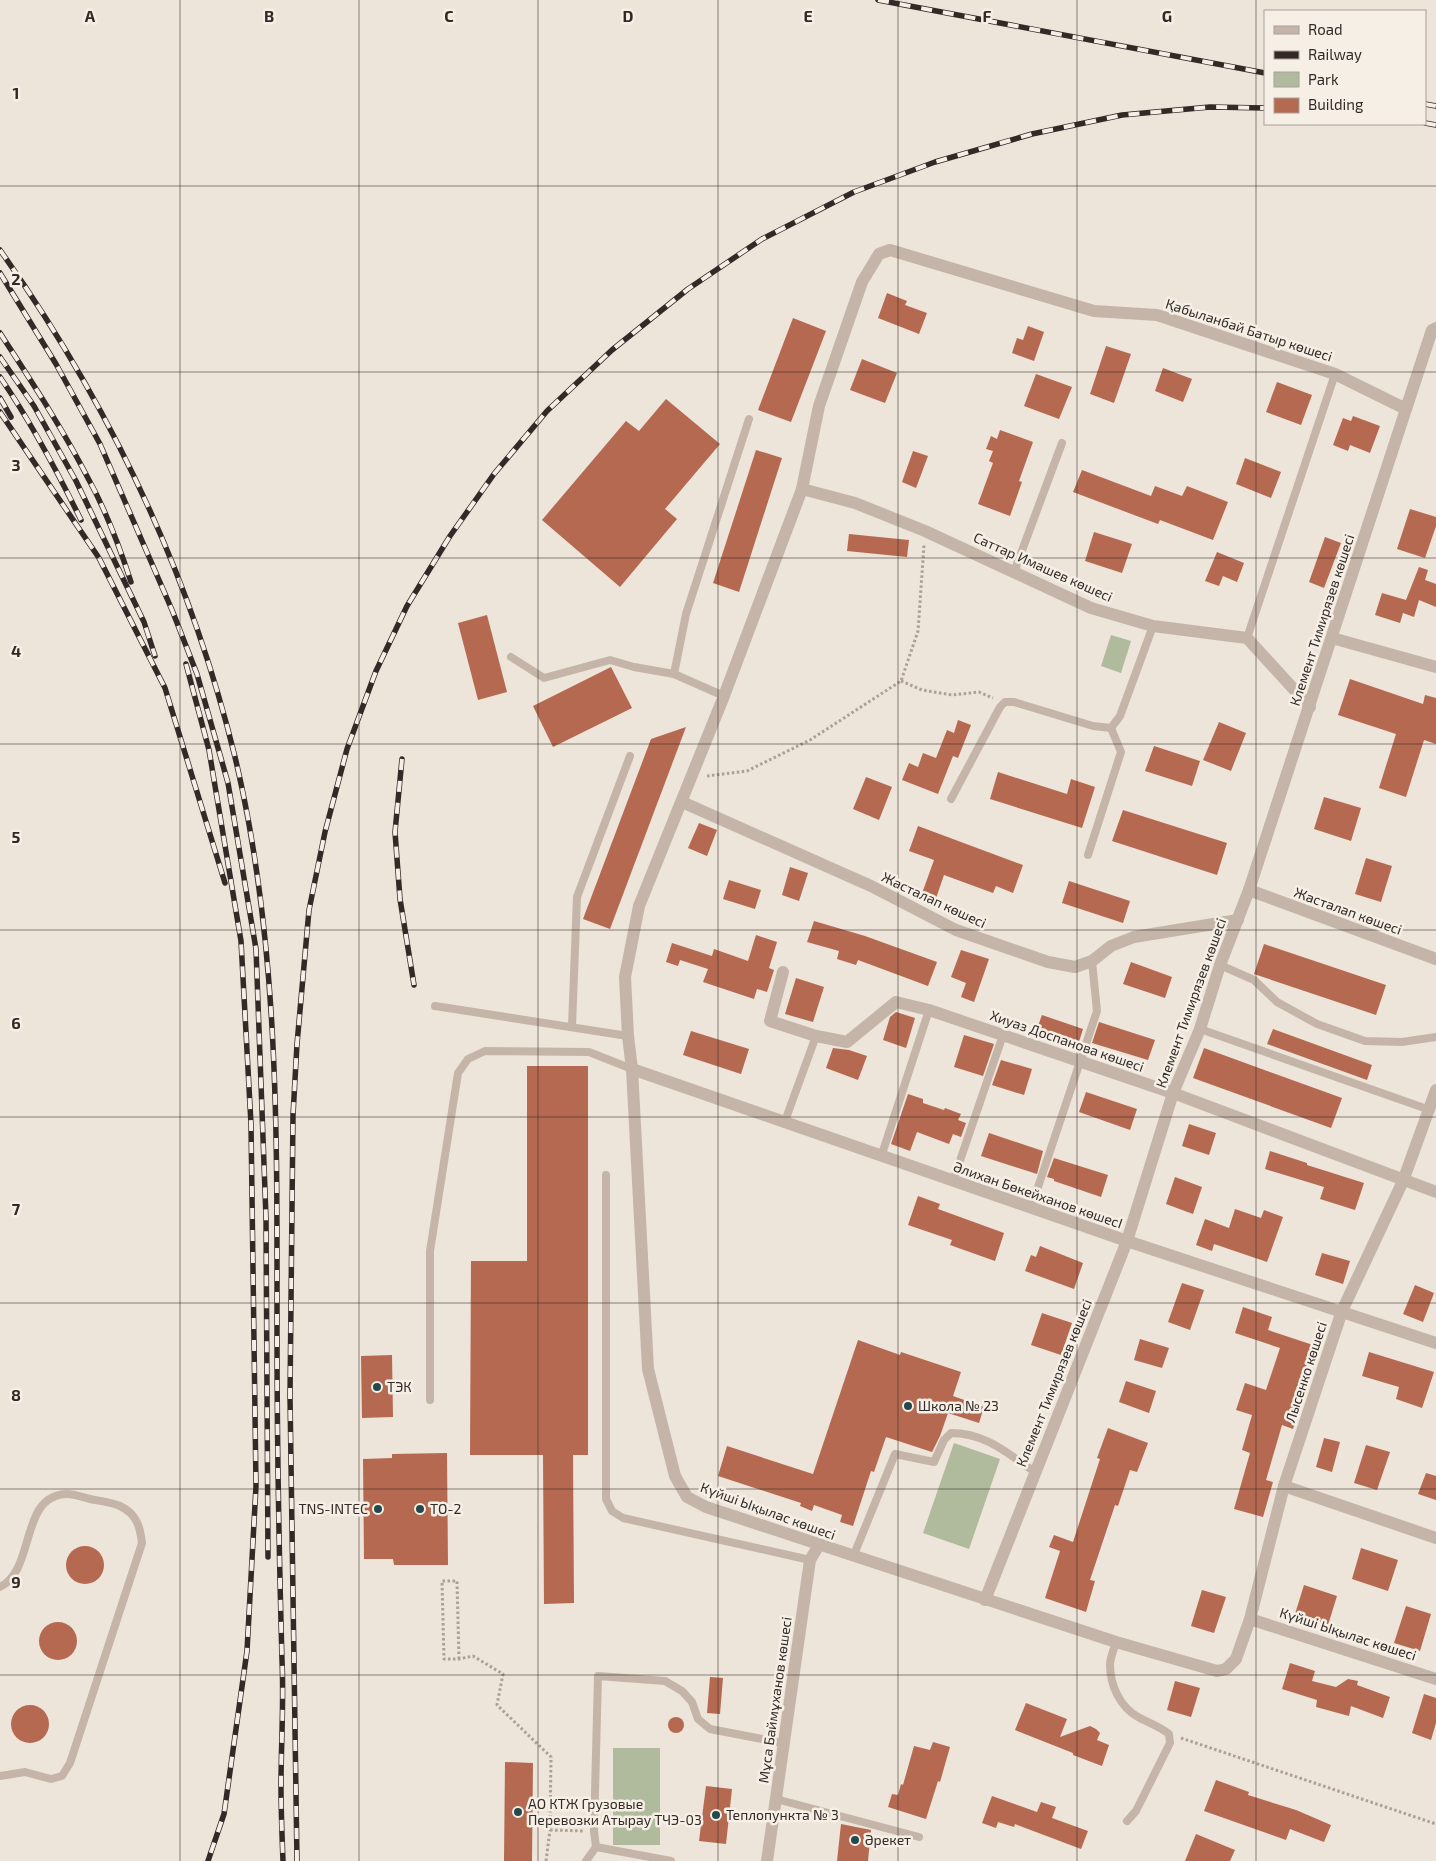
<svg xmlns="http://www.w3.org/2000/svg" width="1436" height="1861" viewBox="0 0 1436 1861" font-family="'Exo 2',sans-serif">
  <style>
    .green { fill: #b0ba9c }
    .building { fill: #b56950 }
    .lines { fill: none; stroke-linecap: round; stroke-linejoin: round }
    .path { stroke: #af9f92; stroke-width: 3; stroke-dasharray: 2.5 2.5; stroke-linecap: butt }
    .service { stroke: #c4b5a8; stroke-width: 8 }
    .minor { stroke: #c4b5a8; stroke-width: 12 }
    .rail-casing { stroke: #322a27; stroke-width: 5.5 }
    .rail { stroke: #f6efe6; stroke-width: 4; stroke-dasharray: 11; stroke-linecap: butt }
    .grid { fill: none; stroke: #322a27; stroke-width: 1; stroke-opacity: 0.55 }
    .poi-dot { fill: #224a4d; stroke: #f6efe6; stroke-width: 2 }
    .labels { text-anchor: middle; stroke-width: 5; stroke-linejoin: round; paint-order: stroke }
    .street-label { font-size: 14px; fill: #322a27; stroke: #f6efe6 }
    .poi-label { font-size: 14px; fill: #322a27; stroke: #f6efe6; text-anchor: start }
    .grid-label { font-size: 16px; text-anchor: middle; font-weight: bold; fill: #322a27; stroke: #f6efe6; stroke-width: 5; stroke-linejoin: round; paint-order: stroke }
  </style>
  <rect width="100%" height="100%" fill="#ede4da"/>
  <g class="green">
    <path d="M1111,635L1131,641L1121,673L1101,666Z"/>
    <path d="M954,1443L1000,1459L969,1549L923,1533Z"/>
    <rect x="613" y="1748" width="47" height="97"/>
  </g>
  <g class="building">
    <path d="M887,293L907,301L905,305L927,313L919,334L878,318Z"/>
    <path d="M793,318L826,331L791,422L758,410Z"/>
    <path d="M1028,326L1044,332L1034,361L1012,353L1017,338L1023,340Z"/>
    <path d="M1106,346L1131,354L1114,403L1090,394Z"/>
    <path d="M862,359L897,373L885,403L850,390Z"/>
    <path d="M1163,368L1192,379L1183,402L1155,391Z"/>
    <path d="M1036,374L1072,387L1059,419L1024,406Z"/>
    <path d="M1277,382L1312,395L1301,425L1266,412Z"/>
    <path d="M666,399L720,444L665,509L677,519L620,587L542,520L626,421L639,431Z"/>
    <path d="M1353,416L1380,426L1370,453L1350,445L1348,451L1333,445L1343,418L1351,421Z"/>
    <path d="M1000,430L1033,442L1019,481L1022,482L1010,516L978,504L993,463L989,461L993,451L986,449L991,436L997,439Z"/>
    <path d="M756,450L782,458L739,592L713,583Z"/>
    <path d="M913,451L928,456L916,488L902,482Z"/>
    <path d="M1245,458L1281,472L1271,498L1236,484Z"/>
    <path d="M1082,470L1151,496L1155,486L1182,496L1187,486L1228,502L1213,540L1160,520L1158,524L1073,492Z"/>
    <path d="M1410,509L1436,517V526L1425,558L1397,549Z"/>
    <path d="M1094,532L1132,544L1122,573L1085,561Z"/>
    <path d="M849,534L909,540L907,557L847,551Z"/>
    <path d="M1325,537L1341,543L1324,588L1309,582Z"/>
    <path d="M1217,552L1244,563L1237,582L1223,576L1219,586L1205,581Z"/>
    <path d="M1419,567L1428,570L1425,580L1436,584V607L1419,600L1414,617L1403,613L1400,623L1375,615L1382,593L1406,600Z"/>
    <path d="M487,615L507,692L478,700L458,623Z"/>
    <path d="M611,667L632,708L553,747L533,706Z"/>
    <path d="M1350,679L1423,704L1425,695L1436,698V744L1424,740L1406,797L1379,788L1396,734L1338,715Z"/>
    <path d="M958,720L971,725L958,758L953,756L938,794L902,780L909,763L918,767L923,753L936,758L947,730L954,733Z"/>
    <path d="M1219,722L1246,733L1231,771L1203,760Z"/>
    <path d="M686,727L610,929L583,919L651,739Z"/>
    <path d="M1154,746L1200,761L1192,786L1145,771Z"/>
    <path d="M998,772L1067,794L1071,779L1095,787L1082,828L990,799Z"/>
    <path d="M866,777L892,787L879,820L853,809Z"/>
    <path d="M1324,797L1361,808L1351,841L1314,829Z"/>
    <path d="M1123,810L1227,843L1217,875L1112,841Z"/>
    <path d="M699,823L717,830L707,856L688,848Z"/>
    <path d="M918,826L1023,865L1013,893L996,886L993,893L944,875L934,904L920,899L934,860L909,851Z"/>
    <path d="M1366,858L1392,866L1381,902L1355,894Z"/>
    <path d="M790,867L808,873L799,901L782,895Z"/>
    <path d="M729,880L761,890L755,909L723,899Z"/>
    <path d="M1069,881L1130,901L1123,923L1062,903Z"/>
    <path d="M814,921L865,936L937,962L928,986L858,960L856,965L837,959L839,951L807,942Z"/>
    <path d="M756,935L777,942L769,968L774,970L767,992L757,989L754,999L703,982L708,969L680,960L678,966L666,962L672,943L712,956L714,949L748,961Z"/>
    <path d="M1264,944L1386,985L1376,1015L1254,974Z"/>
    <path d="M961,950L989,959L974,1002L961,997L966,983L951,977Z"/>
    <path d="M1131,962L1172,977L1165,998L1123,984Z"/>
    <path d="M796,978L824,987L813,1022L785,1014Z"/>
    <path d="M896,1012L915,1018L906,1048L883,1040L890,1017Z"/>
    <path d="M1042,1015L1083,1029L1077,1048L1035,1034Z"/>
    <path d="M1099,1022L1155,1040L1148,1060L1092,1043Z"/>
    <path d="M1273,1029L1372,1065L1367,1080L1267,1044Z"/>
    <path d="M691,1031L749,1049L741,1074L683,1055Z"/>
    <path d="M964,1035L994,1044L983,1076L954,1067Z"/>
    <path d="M833,1048L849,1050L867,1056L858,1080L826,1068Z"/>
    <path d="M1204,1048L1342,1098L1331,1128L1193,1078Z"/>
    <path d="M1001,1060L1032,1069L1024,1095L992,1085Z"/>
    <path d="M527,1066H588V1455H573L574,1603L544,1604L543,1455H470L471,1261H527Z"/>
    <path d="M1086,1092L1137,1109L1130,1130L1079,1112Z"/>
    <path d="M908,1094L923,1099V1103L944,1110L945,1108L961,1114L958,1120L966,1123L961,1137L953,1134L949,1144L917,1132L910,1151L891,1144Z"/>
    <path d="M1189,1124L1216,1133L1209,1155L1182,1146Z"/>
    <path d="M989,1133L1043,1151L1037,1174L981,1156Z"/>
    <path d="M1270,1151L1307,1163V1165L1364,1183L1355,1210L1320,1199L1324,1187L1265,1169Z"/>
    <path d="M1054,1158L1108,1175L1101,1197L1054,1181V1179L1047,1177Z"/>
    <path d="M1175,1177L1202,1187L1193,1214L1166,1204Z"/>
    <path d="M918,1196L940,1204L938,1209L1004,1233L995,1261L950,1245L952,1240L908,1225Z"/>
    <path d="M1235,1209L1261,1218L1264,1210L1283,1217L1267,1262L1214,1244L1212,1251L1196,1245L1205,1219L1229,1228Z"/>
    <path d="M1040,1246L1083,1263L1074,1289L1025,1271L1031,1255L1036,1257Z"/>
    <path d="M1322,1253L1350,1261L1343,1284L1315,1275Z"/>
    <path d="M1182,1283L1204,1290L1190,1330L1168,1322Z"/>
    <path d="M1415,1285L1434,1293L1423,1322L1403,1314Z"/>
    <path d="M1243,1307L1272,1317L1268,1330L1313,1345L1296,1400L1302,1402L1293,1429L1282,1425L1266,1480L1273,1482L1263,1517L1234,1509L1250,1453L1242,1450L1252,1415L1236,1410L1245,1383L1266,1390L1280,1348L1235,1333Z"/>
    <path d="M1042,1313L1072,1323L1061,1355L1031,1345Z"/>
    <path d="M1140,1339L1169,1348L1162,1368L1134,1360Z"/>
    <path d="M858,1340L900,1355L901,1352L961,1372L953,1396L984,1407L979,1423L948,1413L940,1436L932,1452L886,1437L874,1472L871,1471L853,1526L840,1522L842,1515L814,1505L812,1511L800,1506L801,1503L718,1476L727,1446L813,1474Z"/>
    <path d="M1369,1352L1434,1372L1422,1408L1396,1399L1399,1387L1362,1376Z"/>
    <path d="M392,1355L393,1417L362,1418L361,1356Z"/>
    <path d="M1126,1381L1156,1391L1149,1413L1119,1402Z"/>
    <path d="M1108,1428L1148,1443L1137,1472L1130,1470L1118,1506L1115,1505L1090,1580L1095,1581L1086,1612L1045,1598L1060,1551L1049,1547L1054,1535L1073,1542L1100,1459L1097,1458Z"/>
    <path d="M1324,1438L1340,1442L1332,1472L1316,1467Z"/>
    <path d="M1366,1445L1390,1452L1377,1490L1354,1483Z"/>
    <path d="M447,1453L448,1565H394L393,1559H364L363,1459L392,1458V1454Z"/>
    <path d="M1426,1473L1436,1476V1500L1418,1494Z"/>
    <circle cx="85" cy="1565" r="19"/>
    <path d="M1361,1548L1398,1560L1388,1591L1352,1579Z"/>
    <path d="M1304,1585L1337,1596L1328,1625L1295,1614Z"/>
    <path d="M1202,1590L1226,1597L1214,1633L1191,1626Z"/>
    <path d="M1406,1606L1431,1614L1420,1651L1394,1643Z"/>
    <circle cx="58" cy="1641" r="19"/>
    <path d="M1290,1663L1315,1671L1312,1681L1336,1687L1348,1679L1358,1681L1357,1685L1390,1697L1383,1718L1351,1706L1349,1716L1316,1707L1317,1700L1282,1689Z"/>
    <path d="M710,1677L723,1678L720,1714L707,1713Z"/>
    <path d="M1175,1681L1200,1688L1191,1717L1167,1710Z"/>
    <path d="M1424,1694L1436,1698V1723L1431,1740L1412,1733Z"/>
    <path d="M1026,1703L1067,1719L1060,1737L1090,1726L1096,1729L1100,1733L1097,1740L1109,1745L1102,1766L1073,1755V1753L1015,1730Z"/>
    <circle cx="30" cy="1724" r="19"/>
    <circle cx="676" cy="1725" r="8"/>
    <path d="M933,1742L950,1747L940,1782L938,1781L926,1819L888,1807L892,1794L898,1795L901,1784L903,1785L914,1746L930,1750Z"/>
    <path d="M505,1762L533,1763L532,1861H504Z"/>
    <path d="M1216,1780L1249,1792L1248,1795L1296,1810L1331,1825L1324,1842L1290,1829L1286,1840L1204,1811Z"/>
    <path d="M706,1786L732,1789L726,1844L699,1841Z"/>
    <path d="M992,1796L1037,1812L1041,1802L1056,1807L1052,1818L1088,1831L1081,1849L1015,1824L1014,1827L998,1822L996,1828L982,1823Z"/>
    <path d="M841,1824L871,1830L868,1861H837Z"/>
    <path d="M1196,1834L1235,1850L1230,1861H1185Z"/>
  </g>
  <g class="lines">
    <g class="path">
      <path d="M901,681L922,690L952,695L979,692L993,698"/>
      <path d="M707,776L747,771L810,740L901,681L918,631L924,545"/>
      <path d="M459,1659L457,1581H442L444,1659H459L473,1656L503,1674L497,1705L551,1757L550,1830L584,1831"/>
      <path d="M1181,1738L1436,1824"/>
      <path d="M546,1861L550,1830"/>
    </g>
    <g class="service">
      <path d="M1014,572L1062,443"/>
      <path d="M1247,638L1335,374"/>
      <path d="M511,657L544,678L610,660L634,667L674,674L724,696"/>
      <path d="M674,674L686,614L749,419"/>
      <path d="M951,799L1000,707L1005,702H1014L1093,726L1111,728L1120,716L1153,626"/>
      <path d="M1088,855L1121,752L1111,728"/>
      <path d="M1220,965L1254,980L1277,1002L1317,1024L1365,1041L1402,1042L1436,1037"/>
      <path d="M435,1006L628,1036"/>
      <path d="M572,1027L577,897L630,756"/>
      <path d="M1200,1029L1430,1110"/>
      <path d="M785,1121L816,1036"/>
      <path d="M881,1157L929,1010"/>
      <path d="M606,1175V1499L612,1511L623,1518L810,1560"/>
      <path d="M953,1181L1003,1035"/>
      <path d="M1031,1208L1097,1011L1092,961"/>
      <path d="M430,1400V1251L458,1073L468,1059L485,1051L589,1052L632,1069"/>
      <path d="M853,1557L895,1454L934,1462L944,1440L951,1433C986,1433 1008,1454 1035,1472"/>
      <path d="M0,1587C36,1570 19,1495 67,1494C74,1494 83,1497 90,1499C99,1501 111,1502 120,1506C137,1514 140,1527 142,1543L70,1763L62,1776L51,1779L25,1772L0,1776"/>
      <path d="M1116,1642C1114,1649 1110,1658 1110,1665C1110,1685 1120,1707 1138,1717C1149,1723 1159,1726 1169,1734L1170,1743L1136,1811L1127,1821"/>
      <path d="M776,1799L919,1837"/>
      <path d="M586,1861L596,1847"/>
      <path d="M671,1861L596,1847L594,1831L598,1676L665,1681L682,1691L692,1702L698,1719L710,1729L783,1743"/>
    </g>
    <g class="minor">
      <path d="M1436,328L1432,330L1406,409L1335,374L1157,315L1094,311L890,250L879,254L862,282L819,406L802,489L724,696L639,906L625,977L628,1036L632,1069L648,1369L675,1476L687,1497L706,1507L1116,1642L1217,1671L1226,1669L1236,1659L1250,1619L1284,1486L1342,1311L1403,1181L1436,1090"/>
      <path d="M802,489L855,503L925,531L1091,608L1153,626L1247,638L1310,707"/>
      <path d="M1332,638L1436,667"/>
      <path d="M682,802L871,886L956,930L1048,962L1075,967L1092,961L1111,946L1134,937L1238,920"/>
      <path d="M1249,890L1436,959"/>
      <path d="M783,972L770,1021L816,1036L847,1042L896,1002L929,1010L1173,1093L1436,1192"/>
      <path d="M632,1069L1127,1241L1436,1343"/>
      <path d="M1284,1486L1436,1538"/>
      <path d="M985,1600L1127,1241L1173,1093L1200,1029L1220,965L1249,890L1406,409"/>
      <path d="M1250,1619L1436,1679"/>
      <path d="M767,1861L810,1560L819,1545"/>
    </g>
    <defs>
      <g id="rail">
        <path d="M878,0L1265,73"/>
        <path d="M1425,104L1436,106"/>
        <path d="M1425,123L1436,125"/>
        <path d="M0,250C109,404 190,573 235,757C280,945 277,1141 277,1333C277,1442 279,1551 282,1660C284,1702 281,1744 281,1786C281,1811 282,1836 283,1861"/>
        <path d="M0,273L56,364L100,444L172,610L197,674L228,783L256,949L266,1218L268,1557"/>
        <path d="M0,333C31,381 63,429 89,480C106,511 120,548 131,582"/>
        <path d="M0,357L34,406L76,481L144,622L155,656"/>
        <path d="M0,377C31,422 57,471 81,520"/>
        <path d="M0,398L11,417"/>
        <path d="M0,412L99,558L165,688L225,883"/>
        <path d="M186,664L209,750L241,941L251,1124L256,1486L247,1651L224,1814L208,1861"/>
        <path d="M402,759L395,832L400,899L414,985"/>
        <path d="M297,1861L290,1396L293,1115L297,1044L309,910L325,832L347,749L376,671L407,606L450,536L494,474L547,411L612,350L688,289L762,239L854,192L935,162L1032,134L1122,115L1210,107L1265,108"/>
      </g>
    </defs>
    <use href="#rail" class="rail-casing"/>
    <use href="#rail" class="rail"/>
  </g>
  <path class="grid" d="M180,0V1861M359,0V1861M538,0V1861M718,0V1861M898,0V1861M1077,0V1861M1256,0V1861M0,186H1436M0,372H1436M0,558H1436M0,744H1436M0,930H1436M0,1117H1436M0,1303H1436M0,1489H1436M0,1675H1436"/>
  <g class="poi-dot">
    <circle cx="377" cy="1387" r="5"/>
    <circle cx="908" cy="1406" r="5"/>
    <circle cx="378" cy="1509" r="5"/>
    <circle cx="420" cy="1509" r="5"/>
    <circle cx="518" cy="1812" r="5"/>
    <circle cx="716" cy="1815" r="5"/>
    <circle cx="855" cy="1840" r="5"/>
  </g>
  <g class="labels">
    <g class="street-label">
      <text transform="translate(1249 330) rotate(18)" y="5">Қабыланбай Батыр көшесі</text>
      <text transform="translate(1043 567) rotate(24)" y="5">Саттар Имашев көшесі</text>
      <text transform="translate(1322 620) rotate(-72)" y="5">Клемент Тимирязев көшесі</text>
      <text transform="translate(934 900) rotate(25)" y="5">Жасталап көшесі</text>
      <text transform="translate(1348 911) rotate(20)" y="5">Жасталап көшесі</text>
      <text transform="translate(1191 1003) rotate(-70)" y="5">Клемент Тимирязев көшесі</text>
      <text transform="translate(1067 1041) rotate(19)" y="5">Хиуаз Доспанова көшесі</text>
      <text transform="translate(1038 1195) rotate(19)" y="5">Әлихан Бөкейханов көшесI</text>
      <text transform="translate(1306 1372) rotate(-72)" y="5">Лысенко көшесі</text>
      <text transform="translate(1054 1383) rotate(-68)" y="5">Клемент Тимирязев көшесі</text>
      <text transform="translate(768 1511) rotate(20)" y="5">Күйші Ықылас көшесі</text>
      <text transform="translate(1348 1634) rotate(18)" y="5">Күйші Ықылас көшесі</text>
      <text transform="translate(775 1700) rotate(-82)" y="5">Мұса Баймұханов көшесі</text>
    </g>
    <g class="poi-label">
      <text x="387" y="1392">ТЭК</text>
      <text x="918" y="1411">Школа № 23</text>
      <text x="368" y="1514" text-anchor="end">TNS-INTEC</text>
      <text x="430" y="1514">ТО-2</text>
      <text x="528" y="1809">АО КТЖ Грузовые<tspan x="528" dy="16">Перевозки Атырау ТЧЭ-03</tspan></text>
      <text x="726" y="1820">Теплопункта № 3</text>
      <text x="865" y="1845">Әрекет</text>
    </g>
  </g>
  <g class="grid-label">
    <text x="90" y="22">A</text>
    <text x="269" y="22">B</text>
    <text x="449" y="22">C</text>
    <text x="628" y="22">D</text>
    <text x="808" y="22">E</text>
    <text x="987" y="22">F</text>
    <text x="1167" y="22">G</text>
    <text x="16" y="99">1</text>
    <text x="16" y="285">2</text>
    <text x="16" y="471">3</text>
    <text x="16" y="657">4</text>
    <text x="16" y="843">5</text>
    <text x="16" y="1029">6</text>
    <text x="16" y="1215">7</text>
    <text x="16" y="1401">8</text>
    <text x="16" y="1588">9</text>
  </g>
  <rect x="1264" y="10" width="162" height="115" fill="#f6efe6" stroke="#a8a09a"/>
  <rect x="1274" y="26" width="25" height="8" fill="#c4b5a8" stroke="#a8a09a"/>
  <text x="1308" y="35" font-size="15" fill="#322a27">Road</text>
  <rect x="1274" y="51" width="25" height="8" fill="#322a27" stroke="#a8a09a"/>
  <text x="1308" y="60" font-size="15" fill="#322a27">Railway</text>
  <rect x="1274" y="72" width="25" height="15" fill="#b0ba9c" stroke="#a8a09a"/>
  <text x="1308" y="85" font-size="15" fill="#322a27">Park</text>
  <rect x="1274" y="98" width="25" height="15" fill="#b56950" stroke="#a8a09a"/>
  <text x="1308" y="110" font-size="15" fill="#322a27">Building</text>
</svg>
